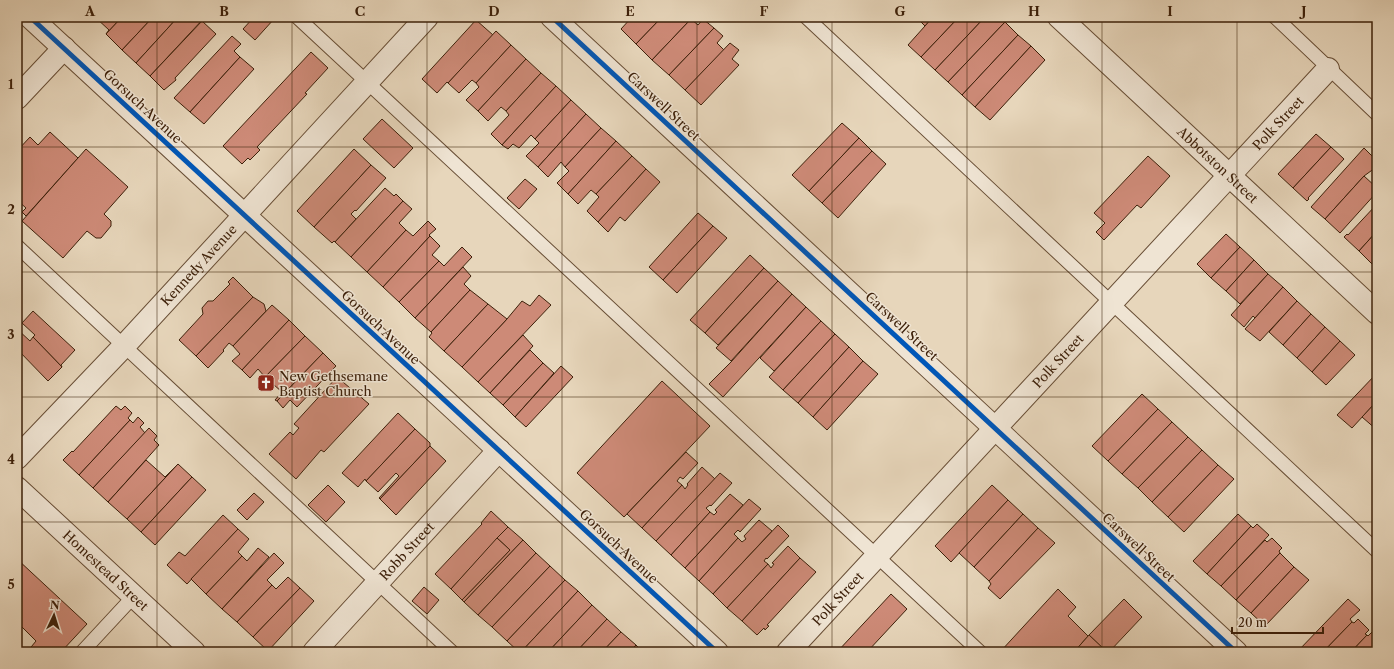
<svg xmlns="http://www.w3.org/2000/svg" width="1394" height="669" viewBox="0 0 1394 669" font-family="'Libre Caslon Text',serif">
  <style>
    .building { fill: #cd8a77; stroke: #3d200a }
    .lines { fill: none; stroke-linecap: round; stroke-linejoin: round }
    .service-casing { stroke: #684e36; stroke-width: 15 }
    .minor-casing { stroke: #684e36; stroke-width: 24 }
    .tertiary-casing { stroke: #684e36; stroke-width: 24 }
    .service { stroke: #efe4d3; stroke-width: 13 }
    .minor { stroke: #efe4d3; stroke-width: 22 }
    .tertiary { stroke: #efe4d3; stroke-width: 22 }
    .cycleway-casing { stroke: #efe4d3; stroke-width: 8 }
    .cycleway { stroke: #0057b8; stroke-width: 5 }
    .grid { fill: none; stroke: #3d200a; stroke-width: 1; stroke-opacity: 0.55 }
    .labels { text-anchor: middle; stroke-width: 3; stroke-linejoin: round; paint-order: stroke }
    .street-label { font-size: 13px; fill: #3d200a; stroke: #efe4d3 }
    .poi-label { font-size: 13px; fill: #3d200a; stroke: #efe4d3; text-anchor: start }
    .neatline { fill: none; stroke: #3d200a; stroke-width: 1.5 }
    .grid-label { font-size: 13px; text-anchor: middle; font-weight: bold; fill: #3d200a }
  </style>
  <rect width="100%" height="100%" fill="#e7d6bb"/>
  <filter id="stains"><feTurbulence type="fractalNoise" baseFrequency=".005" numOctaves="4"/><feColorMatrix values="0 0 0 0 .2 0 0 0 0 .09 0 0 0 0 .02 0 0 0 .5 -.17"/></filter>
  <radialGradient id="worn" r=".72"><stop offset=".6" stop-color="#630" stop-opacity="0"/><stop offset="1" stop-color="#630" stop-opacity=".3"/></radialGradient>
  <g class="building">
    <path d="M95,17H122L106,34L109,30Z"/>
    <path d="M122,17H153L122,50L106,34Z"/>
    <path d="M153,17H178L136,63L122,50Z"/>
    <path d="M178,17H205L150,76L136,63Z"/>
    <path d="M254,17H271L274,19L255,40L243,29Z"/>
    <path d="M632,17H662L636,44L621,29Z"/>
    <path d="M662,17H689L691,19L652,60L636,44Z"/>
    <path d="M916,17H933L925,26Z"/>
    <path d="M933,17H959L921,57L908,45Z"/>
    <path d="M959,17H985L935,70L921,57Z"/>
    <path d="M985,17H999L1005,22L948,82L935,70Z"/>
    <path d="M691,19L698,25L703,19L714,28L669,75L652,60Z"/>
    <path d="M476,20L493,35L448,83L447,82L437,93L422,79Z"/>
    <path d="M202,21L216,34L175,78L176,80L164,90L150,76Z"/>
    <path d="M1005,22L1018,35L962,95L948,82Z"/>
    <path d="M714,28L723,36L717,43L724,50L685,90L669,75Z"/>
    <path d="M496,31L511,45L476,83L472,80L459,93L448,83Z"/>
    <path d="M1018,35L1031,46L975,107L962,95Z"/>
    <path d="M232,36L241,44L234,51L240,57L190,112L174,98Z"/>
    <path d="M730,43L739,50L732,59L739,65L701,105L685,90Z"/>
    <path d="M511,45L526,59L478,111L466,100L479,87L476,83Z"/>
    <path d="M1031,46L1045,60L990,120L975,107Z"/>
    <path d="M311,52L328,68L305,93L307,94L257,147L260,150L250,160L248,158L242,164L223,146Z"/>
    <path d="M240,57L254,69L204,124L190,112Z"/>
    <path d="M526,59L541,73L506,111L501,107L488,121L478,111Z"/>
    <path d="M541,73L556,86L502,145L491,134L509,115L506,111Z"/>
    <path d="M556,86L571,100L535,139L531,135L519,148L513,144L508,149L502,145Z"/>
    <path d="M571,100L586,114L538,167L526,156L539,143L535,139Z"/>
    <path d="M586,114L601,128L565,167L561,162L548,177L538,167Z"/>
    <path d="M382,119L413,148L394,168L363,139Z"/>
    <path d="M842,123L859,138L809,191L792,175Z"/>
    <path d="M601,128L616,141L568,194L557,183L569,171L565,167Z"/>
    <path d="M50,132L78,158L26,216L22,212L26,208L17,200V151L30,137L38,145Z"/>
    <path d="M1316,134L1331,147L1293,188L1278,174Z"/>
    <path d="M859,138L872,151L822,203L809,191Z"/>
    <path d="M616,141L632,156L596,194L591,190L578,204L568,194Z"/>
    <path d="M1331,147L1344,159L1308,198L1309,199L1307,201L1293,188Z"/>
    <path d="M1364,148L1377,161L1375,168L1364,176L1325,219L1311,207Z"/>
    <path d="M86,149L128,187L104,214L111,221V226L101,238H96L87,231L63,258L22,221Z"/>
    <path d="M354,149L371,165L314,227L297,211Z"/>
    <path d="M872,151L886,164L838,218L822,203Z"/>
    <path d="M632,156L646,169L598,222L587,211L599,197L596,194Z"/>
    <path d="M1148,156L1170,176L1141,208L1137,205L1104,240L1096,232L1105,223L1094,213Z"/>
    <path d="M371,165L386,178L356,211L355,210L351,214L356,219L335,242L334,241L332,243L314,227Z"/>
    <path d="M646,169L660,182L625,221L620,217L608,232L598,222Z"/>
    <path d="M1364,176L1377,188V192L1340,233L1325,219Z"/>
    <path d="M525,179L537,189L519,209L507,198Z"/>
    <path d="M385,188L394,196L396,194L403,201L351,257L335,242Z"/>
    <path d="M403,201L412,209L399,223L406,230L367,272L351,257Z"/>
    <path d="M1377,204V231L1359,251L1344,237L1347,234L1348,235Z"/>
    <path d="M698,213L713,226L663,280L649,267Z"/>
    <path d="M428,221L436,229L429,235L430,236L383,287L367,272L406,230L413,236Z"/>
    <path d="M713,226L727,238L677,293L663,280Z"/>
    <path d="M1377,231V258L1375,261L1376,262L1373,265L1359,251Z"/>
    <path d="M1226,234L1240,247L1211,278L1197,264Z"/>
    <path d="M430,236L440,246L432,255L439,261L399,302L383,287Z"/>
    <path d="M462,247L472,257L415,318L399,302L439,261L444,266Z"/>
    <path d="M1240,247L1254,260L1226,291L1211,278Z"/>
    <path d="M750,255L764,268L705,333L690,320Z"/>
    <path d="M1254,260L1268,274L1240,304L1226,291Z"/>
    <path d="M463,267L471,276L464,284L470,290L431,332L415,318Z"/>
    <path d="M764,268L778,281L718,345L705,333Z"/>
    <path d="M1268,274L1283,287L1255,318L1253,316L1244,327L1231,315Z"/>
    <path d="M233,277L253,297L196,356L179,340L203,314L202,308L208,301H213L230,284L228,282Z"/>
    <path d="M778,281L792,294L731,361L716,348Z"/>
    <path d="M1283,287L1297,301L1260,341L1245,329Z"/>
    <path d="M470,290L488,304L444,351L429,337L432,333L431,332Z"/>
    <path d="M792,294L806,307L723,397L709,384L731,362Z"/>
    <path d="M539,295L551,305L478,382L462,367L507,319L522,301L530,306Z"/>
    <path d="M253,297L264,304L266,311L233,346L229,343L223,350L224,351L208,368L196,356Z"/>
    <path d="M1297,301L1311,314L1283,345L1269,332Z"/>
    <path d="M488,304L507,319L462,367L444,351Z"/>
    <path d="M272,305L289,320L242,370L232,361L240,354L233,346Z"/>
    <path d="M806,307L821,321L774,371L760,358Z"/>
    <path d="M33,311L75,350L61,365L62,367L33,337L35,335L22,323Z"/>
    <path d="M1311,314L1325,327L1297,358L1283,345Z"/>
    <path d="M289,320L305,336L265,377L258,369L250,378L242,370Z"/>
    <path d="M821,321L835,334L783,390L769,377Z"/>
    <path d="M1325,327L1340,341L1312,372L1297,358Z"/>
    <path d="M17,329L30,341L33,337L62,367L48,381L17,349Z"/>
    <path d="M835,334L849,347L798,403L783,390Z"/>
    <path d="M523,335L533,346L490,393L478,382Z"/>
    <path d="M305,336L323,353L277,401L275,400L282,392L265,377Z"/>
    <path d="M1340,341L1355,355L1326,385L1312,372Z"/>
    <path d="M849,347L863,361L813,417L798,403Z"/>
    <path d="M530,350L543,363L503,405L490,393Z"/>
    <path d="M323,353L336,366L297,407L290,400L283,408L277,401Z"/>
    <path d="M863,361L878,374L827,430L813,417Z"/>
    <path d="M543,363L554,373L515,417L503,405Z"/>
    <path d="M561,366L573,377L526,427L515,417Z"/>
    <path d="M1377,373V401L1352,428L1337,415Z"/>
    <path d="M337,377L369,404L324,452L321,450L296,479L269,454L290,432L293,435L299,428L294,424Z"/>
    <path d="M662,381L710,426L624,517L577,473Z"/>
    <path d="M1142,394L1158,409L1108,461L1092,446Z"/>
    <path d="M1377,401V430L1362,417Z"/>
    <path d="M116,406L121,410L125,406L132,413L128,418L130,420L79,475L63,460L72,451L73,452Z"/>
    <path d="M1158,409L1172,422L1122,474L1108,461Z"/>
    <path d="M398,413L415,429L366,481L365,479L358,487L342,473Z"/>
    <path d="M138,417L144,423L140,427L145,433L93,488L79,475L130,420L133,423Z"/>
    <path d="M1172,422L1188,437L1138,488L1122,474Z"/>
    <path d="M149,428L157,436L154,440L159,445L108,502L93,488Z"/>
    <path d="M415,429L430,443V446L380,499L379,498L399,476L396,473L378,492L366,481Z"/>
    <path d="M1188,437L1202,450L1152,502L1138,488Z"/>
    <path d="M430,446L446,461L396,515L380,499Z"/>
    <path d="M1202,450L1218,465L1168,517L1152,502Z"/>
    <path d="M686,452L698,463L683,479L680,477L677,481L682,485L642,528L627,514Z"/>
    <path d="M146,460L165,477L178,464L127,519L108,502Z"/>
    <path d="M178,464L192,477L141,532L127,519Z"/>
    <path d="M1218,465L1234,479L1184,532L1168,517Z"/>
    <path d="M702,467L715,479L656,541L642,528L682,485L685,489L688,485L687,484Z"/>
    <path d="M720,473L732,483L711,506L710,505L706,508L710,512L671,555L656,541Z"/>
    <path d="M192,477L206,490L155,545L141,532Z"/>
    <path d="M328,485L345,502L326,522L308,505Z"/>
    <path d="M992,485L1008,500L951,562L935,546Z"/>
    <path d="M254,493L264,502L247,520L237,510Z"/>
    <path d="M730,494L743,505L685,568L671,555L710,512L714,515L717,512L715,510Z"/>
    <path d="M749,499L761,509L740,532L738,530L734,534L738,538L699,581L685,568Z"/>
    <path d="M1008,500L1023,514L974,567L959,553Z"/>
    <path d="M491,511L508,527L451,589L435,574L482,524L481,523Z"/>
    <path d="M1023,514L1038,528L989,581L974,567Z"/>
    <path d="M1238,514L1251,526L1207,574L1193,561Z"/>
    <path d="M223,515L238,529L187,584L167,565L179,552L185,556Z"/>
    <path d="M759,520L772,531L713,594L699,581L738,538L742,542L746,539L744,536Z"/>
    <path d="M1257,524L1269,535L1221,586L1207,574L1251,526L1253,528Z"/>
    <path d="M778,525L789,536L767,559L766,558L764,561L768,564L727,608L713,594Z"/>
    <path d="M508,527L523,540L464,602L462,600L510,550L497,538Z"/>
    <path d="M1038,528L1055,543L1000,599L988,588L991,584L989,581Z"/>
    <path d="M238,529L249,539L238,552L242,556L206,594L191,579Z"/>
    <path d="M497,538L510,550L462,600L451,589Z"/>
    <path d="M1272,538L1282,548L1279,551L1280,553L1236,600L1221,586L1265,540L1267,542Z"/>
    <path d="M523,540L536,553L478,615L464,602Z"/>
    <path d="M788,546L800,558L742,621L727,608L768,564L771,568L774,564L772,563Z"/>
    <path d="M258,548L269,557L222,609L206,594L242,556L247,561Z"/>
    <path d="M274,553L284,563L267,580L272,585L237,622L222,609Z"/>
    <path d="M536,553L550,566L492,627L478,615Z"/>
    <path d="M1280,553L1294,567L1251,613L1236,600Z"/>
    <path d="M800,558L816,572L767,625L769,626L765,630L764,628L757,635L742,621Z"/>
    <path d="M17,559L87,624L61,652H27L36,641L17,622Z"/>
    <path d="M550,566L565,580L507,641L492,627Z"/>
    <path d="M1294,567L1309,580L1265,626L1251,613Z"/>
    <path d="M288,577L300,588L253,637L237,622L272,585L276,589Z"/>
    <path d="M565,580L578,591L521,652H519L507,641Z"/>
    <path d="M424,587L439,600L427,614L412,601Z"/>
    <path d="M300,588L314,601L268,651L253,637Z"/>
    <path d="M1058,589L1076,607L1068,616L1088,636L1074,652H1000Z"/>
    <path d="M578,591L592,605L548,652H521Z"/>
    <path d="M891,594L907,609L867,652H837Z"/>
    <path d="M1124,599L1142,617L1109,652H1107L1089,635Z"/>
    <path d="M1348,599L1360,610L1350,619L1352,622L1323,652H1297Z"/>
    <path d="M592,605L607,619L576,652H548Z"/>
    <path d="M607,619L621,632L602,652H576Z"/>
    <path d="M1358,619L1369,630L1365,634L1367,635L1351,652H1323L1352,622L1354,623Z"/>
    <path d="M621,632L636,645L629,652H602Z"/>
    <path d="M1372,632L1377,636V652H1351L1367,635L1368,636Z"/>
    <path d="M1089,635L1107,652H1074Z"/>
    <path d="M636,645L643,652H629Z"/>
  </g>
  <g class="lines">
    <defs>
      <g id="service">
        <path d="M297,17L980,652"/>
        <path d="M806,17L1377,551"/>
        <path d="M1275,17L1377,114"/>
        <path d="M17,246L452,652"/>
        <path d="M82,652L134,596"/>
      </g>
      <g id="minor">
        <path d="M552,17L1236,652"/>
        <path id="s1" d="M1059,17L1377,313"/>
        <path d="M17,98L64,48"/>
        <path id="s2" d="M17,458L124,346L427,17"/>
        <path id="s3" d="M17,488L194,652"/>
        <path id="s4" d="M314,652L499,450"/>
        <path id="s5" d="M788,652L1328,69"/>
      </g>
      <path id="tertiary" d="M30,17L717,652"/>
    </defs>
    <use href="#service" class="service-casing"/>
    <use href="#minor" class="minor-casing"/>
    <use href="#tertiary" class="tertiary-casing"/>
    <use href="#service" class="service"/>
    <use href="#minor" class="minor"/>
    <use href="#tertiary" class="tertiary"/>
    <defs>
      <g id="cycleway">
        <path d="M30,17L717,652"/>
        <path d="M552,17L1236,652"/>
      </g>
    </defs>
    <use href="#cycleway" class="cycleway-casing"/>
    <use href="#cycleway" class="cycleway"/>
  </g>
  <path class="grid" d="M157,17V652M292,17V652M427,17V652M562,17V652M697,17V652M832,17V652M967,17V652M1102,17V652M1237,17V652M17,147H1377M17,272H1377M17,397H1377M17,522H1377"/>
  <defs>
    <symbol id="church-square" viewBox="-11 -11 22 22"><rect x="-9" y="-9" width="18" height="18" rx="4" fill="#8f2418" stroke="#efe4d3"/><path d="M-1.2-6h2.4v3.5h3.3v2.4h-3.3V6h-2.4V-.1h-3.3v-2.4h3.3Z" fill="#fff"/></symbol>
  </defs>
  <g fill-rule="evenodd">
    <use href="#church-square" x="256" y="373" width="20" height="20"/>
  </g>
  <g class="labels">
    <g class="street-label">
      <text transform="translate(143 106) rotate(43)" y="5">Gorsuch Avenue</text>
      <text transform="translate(664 106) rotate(43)" y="5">Carswell Street</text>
      <text dy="5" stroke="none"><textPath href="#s5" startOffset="721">Polk Street</textPath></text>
      <text dy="5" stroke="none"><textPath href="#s1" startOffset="217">Abbotston Street</textPath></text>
      <text dy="5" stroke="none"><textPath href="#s2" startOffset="265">Kennedy Avenue</textPath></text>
      <text transform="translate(902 326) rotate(43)" y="5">Carswell Street</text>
      <text transform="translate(381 327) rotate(43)" y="5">Gorsuch Avenue</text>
      <text dy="5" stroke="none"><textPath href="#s5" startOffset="397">Polk Street</textPath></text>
      <text transform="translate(619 546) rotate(43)" y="5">Gorsuch Avenue</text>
      <text transform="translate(1139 547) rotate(43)" y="5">Carswell Street</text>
      <text dy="5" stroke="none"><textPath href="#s4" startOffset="137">Robb Street</textPath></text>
      <text dy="5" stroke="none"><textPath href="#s3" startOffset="121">Homestead Street</textPath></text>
      <text dy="5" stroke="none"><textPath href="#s5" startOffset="73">Polk Street</textPath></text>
    </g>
    <g class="poi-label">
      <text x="279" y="381">New Gethsemane<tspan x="279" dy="15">Baptist Church</tspan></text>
    </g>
  </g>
  <rect width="1394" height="669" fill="none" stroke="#e7d6bb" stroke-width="44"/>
  <g transform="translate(54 615) rotate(4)" stroke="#efe4d3" stroke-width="3" paint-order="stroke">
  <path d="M0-3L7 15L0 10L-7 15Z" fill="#3d200a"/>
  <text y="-6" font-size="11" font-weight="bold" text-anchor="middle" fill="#3d200a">N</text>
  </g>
  <path d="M1232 627v6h91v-6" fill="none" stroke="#3d200a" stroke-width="2"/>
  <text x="1238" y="627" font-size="12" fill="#3d200a" stroke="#efe4d3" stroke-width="3" paint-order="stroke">20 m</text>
  <rect x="22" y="22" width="1350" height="625" class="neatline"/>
  <g class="grid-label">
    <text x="90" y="16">A</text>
    <text x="224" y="16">B</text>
    <text x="360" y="16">C</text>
    <text x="494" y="16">D</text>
    <text x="630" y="16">E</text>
    <text x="764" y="16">F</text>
    <text x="900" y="16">G</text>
    <text x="1034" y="16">H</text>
    <text x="1170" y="16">I</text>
    <text x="1304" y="16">J</text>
    <text x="11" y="89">1</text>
    <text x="11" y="214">2</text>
    <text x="11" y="339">3</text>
    <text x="11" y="464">4</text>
    <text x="11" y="589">5</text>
  </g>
  <rect width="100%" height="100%" filter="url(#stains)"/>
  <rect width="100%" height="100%" fill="url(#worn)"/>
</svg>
